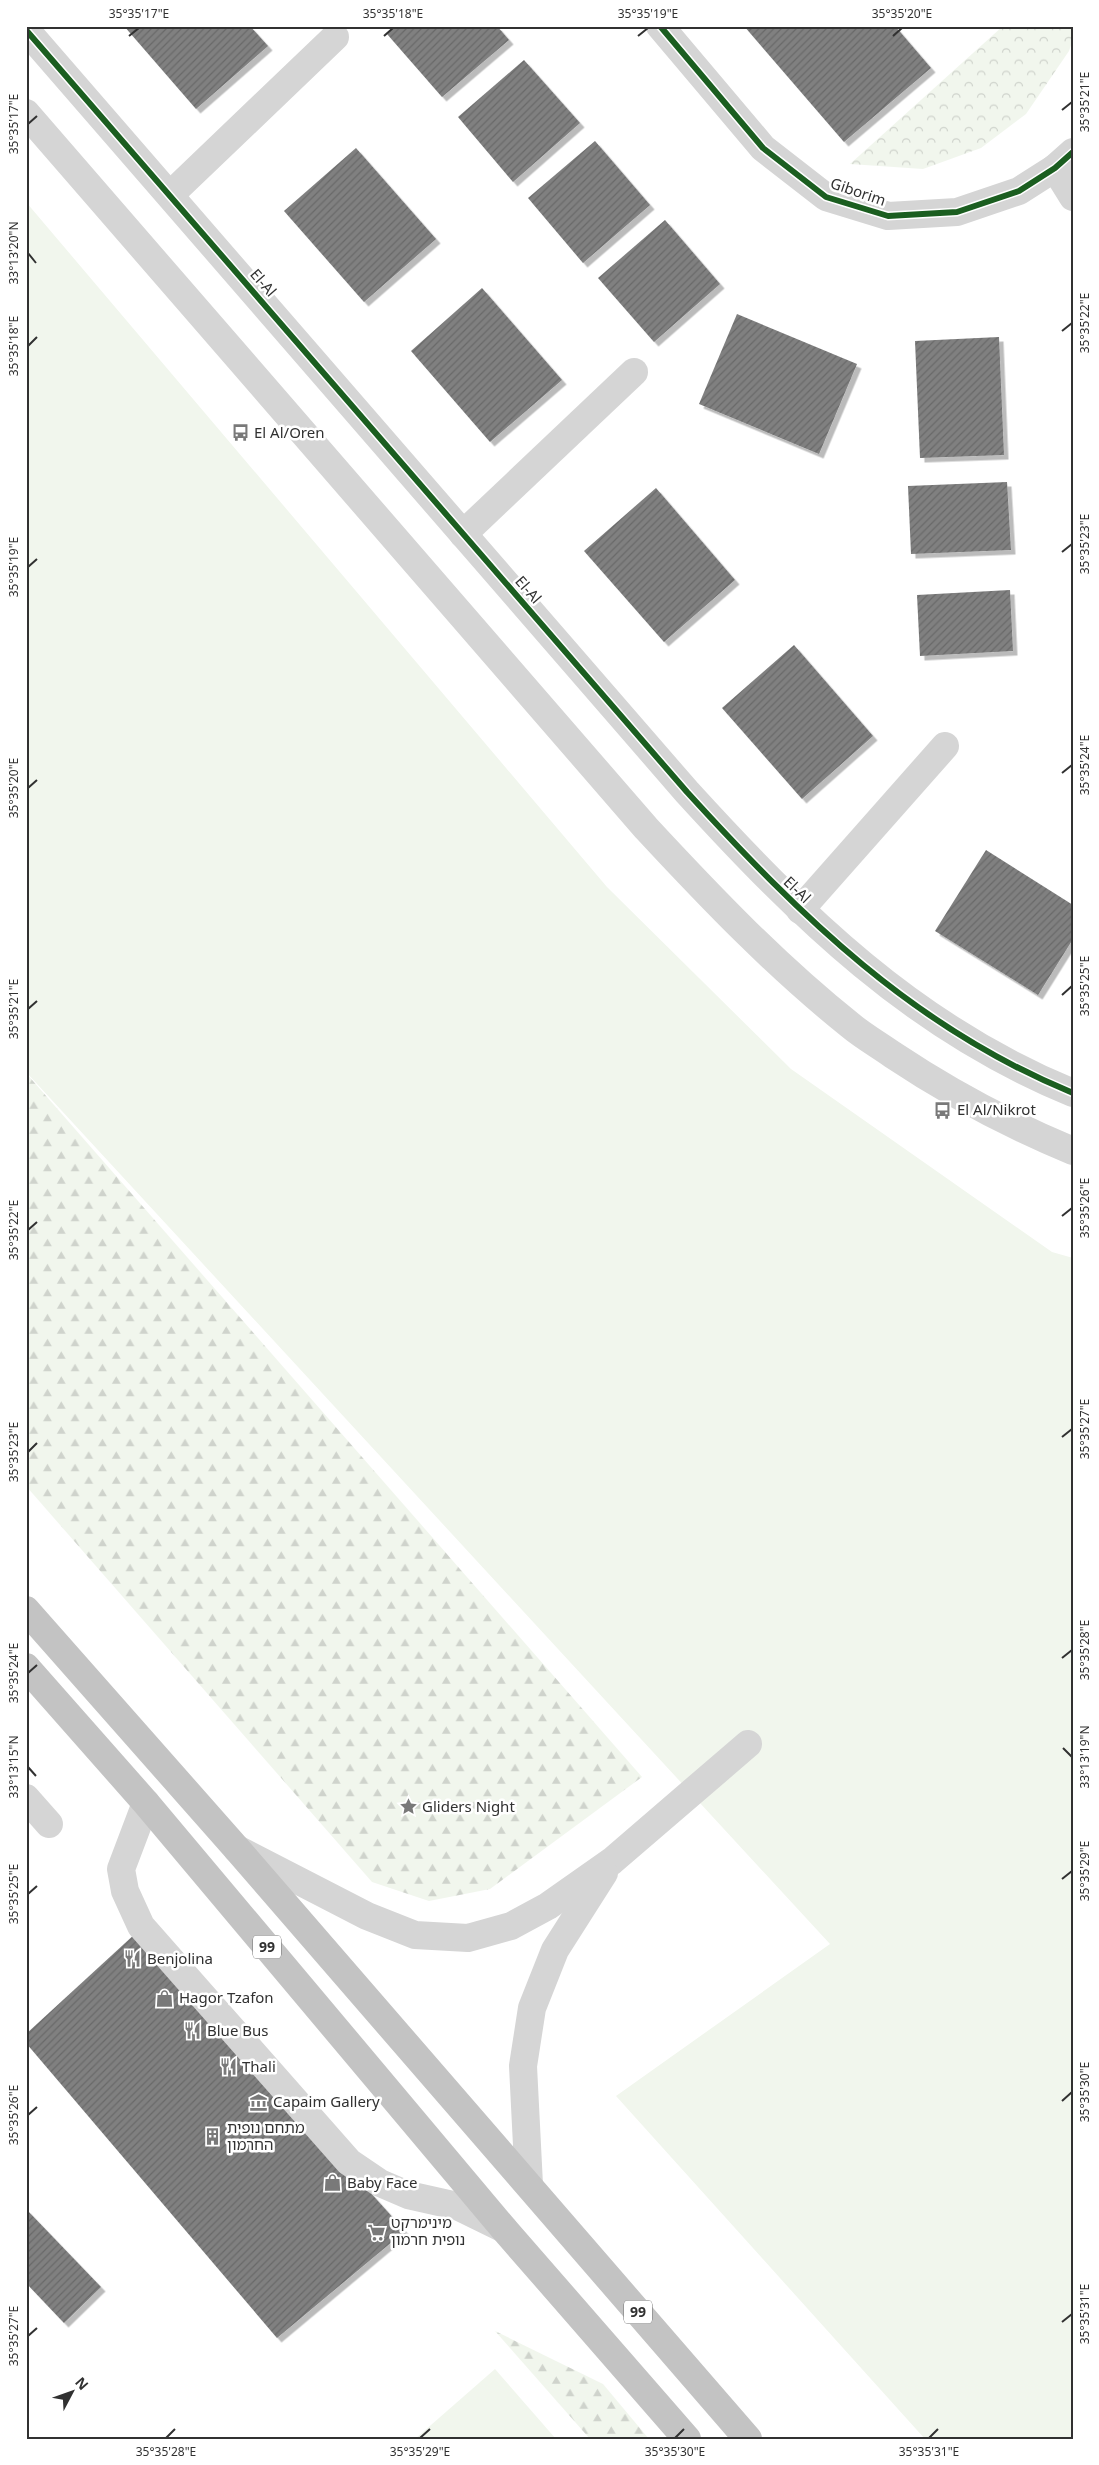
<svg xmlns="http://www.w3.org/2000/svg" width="1099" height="2465" viewBox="0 0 1099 2465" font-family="'Noto Sans','Noto Sans Hebrew',sans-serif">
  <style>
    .green { fill: #f1f6ed }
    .forest { fill: url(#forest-firs) }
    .park { fill: url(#park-crowns) }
    .building { fill: url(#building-hatch); filter: url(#shadow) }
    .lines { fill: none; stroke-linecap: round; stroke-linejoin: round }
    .minor { stroke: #d5d5d5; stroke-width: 28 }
    .highway { stroke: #c3c3c3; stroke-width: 28 }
    .cycleway-casing { stroke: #fff; stroke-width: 9 }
    .cycleway { stroke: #1b5e20; stroke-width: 6 }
    .ticks { fill: none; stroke: #313131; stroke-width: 2 }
    .labels { text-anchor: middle; stroke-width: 5; stroke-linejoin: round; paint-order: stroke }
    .shield { fill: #fff; stroke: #6f6f6f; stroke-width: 1 }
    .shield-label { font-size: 14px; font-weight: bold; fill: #313131 }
    .street-label { font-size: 15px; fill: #313131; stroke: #fff }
    .poi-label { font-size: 15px; fill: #313131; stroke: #fff; text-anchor: start }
    .neatline { fill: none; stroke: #313131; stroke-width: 2 }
    .ticks-label { font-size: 12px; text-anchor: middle; fill: #313131 }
  </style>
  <defs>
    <pattern id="forest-firs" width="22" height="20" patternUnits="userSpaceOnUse" patternTransform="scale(1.25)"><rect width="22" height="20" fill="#f1f6ed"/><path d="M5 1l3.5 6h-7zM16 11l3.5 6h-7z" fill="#cfd3cc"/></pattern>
    <pattern id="park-crowns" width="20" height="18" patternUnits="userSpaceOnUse" patternTransform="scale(1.25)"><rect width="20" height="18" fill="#f1f6ed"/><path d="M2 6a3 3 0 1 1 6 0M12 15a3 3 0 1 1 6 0" fill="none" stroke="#cfd3cc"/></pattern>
    <pattern id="building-hatch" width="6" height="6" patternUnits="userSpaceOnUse" patternTransform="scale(1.25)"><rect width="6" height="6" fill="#808080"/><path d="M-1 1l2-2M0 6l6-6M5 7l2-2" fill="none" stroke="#696969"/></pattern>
    <filter id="shadow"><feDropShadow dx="4.5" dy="4.5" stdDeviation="0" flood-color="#0004"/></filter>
  </defs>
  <rect width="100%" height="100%" fill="#fff"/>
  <g class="green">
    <path d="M26,202L607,887L791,1069L1052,1252L1073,1258V2439H925L616,2096L830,1944L26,1072Z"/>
    <path d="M495,2369L556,2439H415Z"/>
  </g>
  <g class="forest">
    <path d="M26,1073L642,1777L490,1889L429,1901L372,1882L26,1486Z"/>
    <path d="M495,2331L603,2384L649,2439H590Z"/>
  </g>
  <path class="park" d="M1003,26H1073V39L1069,51L1026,114L981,148L923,169L850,164Z"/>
  <g class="building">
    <path d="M124,26H250L268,46L196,109Z"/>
    <path d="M395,26H497L509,40L442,97L387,34Z"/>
    <path d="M744,26H895L931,68L844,142Z"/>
    <path d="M524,60L580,123L513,182L458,117Z"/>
    <path d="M595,141L650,205L583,263L528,198Z"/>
    <path d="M356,148L436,239L364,302L284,211Z"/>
    <path d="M665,220L720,284L654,342L598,278Z"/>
    <path d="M482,288L562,380L490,442L411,351Z"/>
    <path d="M737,314L857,364L819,454L699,404Z"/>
    <path d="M999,337L1004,455L920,458L915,341Z"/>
    <path d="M1007,482L1011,550L911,554L908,486Z"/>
    <path d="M656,488L735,580L664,642L584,551Z"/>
    <path d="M1010,590L1013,651L920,656L917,595Z"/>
    <path d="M794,645L873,736L802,799L722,708Z"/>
    <path d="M986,850L1073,905V939L1038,995L935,931Z"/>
    <path d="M136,1933L405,2231L277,2338L26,2043V2034Z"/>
    <path d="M26,2209L101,2287L64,2323L26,2283Z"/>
  </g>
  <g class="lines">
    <g class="minor">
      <path d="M660,26L763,148L826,197L888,216L957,212L1019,191L1055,168L1073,152"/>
      <path d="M26,30L687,792C801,917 914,1028 1073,1093"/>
      <path d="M26,113L646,828C711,898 776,966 850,1025C863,1036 879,1045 893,1055C950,1093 1010,1125 1073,1151"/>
      <path d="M1055,168L1073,197"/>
      <path d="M170,195L335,37"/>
      <path d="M463,534L634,372"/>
      <path d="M800,910L945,746"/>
      <path d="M26,1798L49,1824"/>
      <path d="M146,1803L121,1869L125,1891L141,1926L349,2162L380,2183L408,2195L457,2206L504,2229"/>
      <path d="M237,1849L367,1916L415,1935L468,1938L511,1926L548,1906L612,1861L748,1744"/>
      <path d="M529,2185L523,2066L532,2008L555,1950L604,1873"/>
    </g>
    <g class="highway">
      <path d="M26,1610L237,1849L748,2439"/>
      <path d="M26,1667L146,1803L504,2229L687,2439"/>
    </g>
    <defs>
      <g id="cycleway">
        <path d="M660,26L763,148L826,197L888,216L957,212L1019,191L1055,168L1073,152"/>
        <path d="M26,30L687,792C801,917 914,1028 1073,1093"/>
      </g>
    </defs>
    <use href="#cycleway" class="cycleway-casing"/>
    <use href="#cycleway" class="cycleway"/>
  </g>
  <path class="ticks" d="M129,36L139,28M384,36L393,28M638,36L648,28M893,36L902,28M1062,110L1072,102M28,124L37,116M28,253L36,263M1062,331L1072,323M28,346L37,337M1062,552L1072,544M28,567L37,559M1062,773L1072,765M28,788L37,780M1062,995L1072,986M28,1009L37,1001M1062,1216L1072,1208M28,1230L37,1222M1062,1437L1072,1429M28,1452L37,1443M1062,1658L1072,1650M28,1673L37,1665M1063,1748L1072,1757M28,1767L36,1776M1062,1879L1072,1871M28,1894L37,1886M1062,2101L1072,2092M28,2115L37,2107M1062,2322L1072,2314M28,2336L37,2328M166,2438L175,2429M420,2438L430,2429M675,2438L684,2429M929,2438L938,2429"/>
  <defs>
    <symbol id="bus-bare" viewBox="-9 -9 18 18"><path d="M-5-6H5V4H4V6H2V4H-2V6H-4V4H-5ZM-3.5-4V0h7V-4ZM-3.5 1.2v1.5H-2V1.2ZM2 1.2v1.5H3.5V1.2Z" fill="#797979" stroke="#fff" stroke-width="2.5" paint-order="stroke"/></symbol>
    <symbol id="sight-bare" viewBox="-9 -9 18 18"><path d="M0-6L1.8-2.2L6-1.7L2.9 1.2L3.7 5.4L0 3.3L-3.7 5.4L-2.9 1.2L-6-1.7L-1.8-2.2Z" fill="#797979" stroke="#fff" stroke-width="2.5" paint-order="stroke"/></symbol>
    <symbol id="restaurant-bare" viewBox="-9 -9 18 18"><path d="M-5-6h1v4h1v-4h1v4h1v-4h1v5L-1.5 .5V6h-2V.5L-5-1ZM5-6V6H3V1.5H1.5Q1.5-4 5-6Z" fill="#797979" stroke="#fff" stroke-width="2.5" paint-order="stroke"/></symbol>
    <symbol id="shop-bare" viewBox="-9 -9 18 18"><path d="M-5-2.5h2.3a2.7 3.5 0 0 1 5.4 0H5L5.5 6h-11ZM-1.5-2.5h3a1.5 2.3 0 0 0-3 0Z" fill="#797979" stroke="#fff" stroke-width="2.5" paint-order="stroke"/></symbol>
    <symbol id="museum-bare" viewBox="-9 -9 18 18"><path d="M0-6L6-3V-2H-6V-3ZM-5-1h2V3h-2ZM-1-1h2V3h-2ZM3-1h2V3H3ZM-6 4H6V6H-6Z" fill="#797979" stroke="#fff" stroke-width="2.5" paint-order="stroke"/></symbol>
    <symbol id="building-bare" viewBox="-9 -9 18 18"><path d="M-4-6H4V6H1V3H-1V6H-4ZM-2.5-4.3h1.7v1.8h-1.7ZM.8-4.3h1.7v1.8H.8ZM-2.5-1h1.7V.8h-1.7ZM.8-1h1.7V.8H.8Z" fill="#797979" stroke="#fff" stroke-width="2.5" paint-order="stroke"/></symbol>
    <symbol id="supermarket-bare" viewBox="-9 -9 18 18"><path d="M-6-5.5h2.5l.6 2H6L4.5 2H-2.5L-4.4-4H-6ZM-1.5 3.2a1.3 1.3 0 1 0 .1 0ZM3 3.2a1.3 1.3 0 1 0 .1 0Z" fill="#797979" stroke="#fff" stroke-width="2.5" paint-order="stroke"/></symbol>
  </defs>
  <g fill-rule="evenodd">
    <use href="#bus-bare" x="228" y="420" width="25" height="25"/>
    <use href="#bus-bare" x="930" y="1098" width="25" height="25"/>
    <use href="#sight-bare" x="396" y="1794" width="25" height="25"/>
    <use href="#restaurant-bare" x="120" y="1946" width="25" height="25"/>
    <use href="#shop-bare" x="152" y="1986" width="25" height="25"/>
    <use href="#restaurant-bare" x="180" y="2018" width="25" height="25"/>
    <use href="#restaurant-bare" x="216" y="2054" width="25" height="25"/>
    <use href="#museum-bare" x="246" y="2090" width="25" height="25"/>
    <use href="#building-bare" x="200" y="2124" width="25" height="25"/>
    <use href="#shop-bare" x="320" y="2170" width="25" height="25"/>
    <use href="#supermarket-bare" x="364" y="2220" width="25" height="25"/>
  </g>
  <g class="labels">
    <g class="shield">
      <rect x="253" y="1935.5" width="28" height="23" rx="4"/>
      <rect x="624" y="2300.5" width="28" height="23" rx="4"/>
    </g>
    <g class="shield-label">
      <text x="267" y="1952">99</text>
      <text x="638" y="2317">99</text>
    </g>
    <g class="street-label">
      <text transform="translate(858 192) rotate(19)" y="5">Giborim</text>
      <text transform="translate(263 283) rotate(49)" y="5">El-Al</text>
      <text transform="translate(528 590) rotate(49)" y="5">El-Al</text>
      <text transform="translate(797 890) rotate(44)" y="5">El-Al</text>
    </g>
    <g class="poi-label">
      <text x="254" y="438">El Al/Oren</text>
      <text x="957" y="1115">El Al/Nikrot</text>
      <text x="422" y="1812">Gliders Night</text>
      <text x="147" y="1964">Benjolina</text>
      <text x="179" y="2003">Hagor Tzafon</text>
      <text x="207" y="2036">Blue Bus</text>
      <text x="242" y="2072">Thali</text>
      <text x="273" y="2107">Capaim Gallery</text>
      <text x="227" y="2133">מתחם נופית<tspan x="227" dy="17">החרמון</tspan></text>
      <text x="347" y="2188">Baby Face</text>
      <text x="391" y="2228">מינימרקט<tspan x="391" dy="17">נופית חרמון</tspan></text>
    </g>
  </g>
  <rect width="1099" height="2465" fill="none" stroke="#ffffff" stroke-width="55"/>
  <g transform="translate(72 2392) rotate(49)" stroke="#ffffff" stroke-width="4" paint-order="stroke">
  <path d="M0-4L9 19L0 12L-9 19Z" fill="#313131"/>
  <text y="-8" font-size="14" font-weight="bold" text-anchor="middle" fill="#313131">N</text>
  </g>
  <rect x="28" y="28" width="1044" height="2410" class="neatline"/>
  <g class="ticks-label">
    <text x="139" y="18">35°35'17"E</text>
    <text x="393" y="18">35°35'18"E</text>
    <text x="648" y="18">35°35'19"E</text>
    <text x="902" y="18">35°35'20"E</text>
    <text transform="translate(1085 102) rotate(-90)" y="4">35°35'21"E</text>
    <text transform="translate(14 124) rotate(-90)" y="4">35°35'17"E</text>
    <text transform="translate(14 253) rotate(-90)" y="4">33°13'20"N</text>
    <text transform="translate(1085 323) rotate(-90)" y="4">35°35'22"E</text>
    <text transform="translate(14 346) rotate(-90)" y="4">35°35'18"E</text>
    <text transform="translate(1085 544) rotate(-90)" y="4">35°35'23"E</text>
    <text transform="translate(14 567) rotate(-90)" y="4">35°35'19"E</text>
    <text transform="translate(1085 765) rotate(-90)" y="4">35°35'24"E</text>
    <text transform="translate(14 788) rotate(-90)" y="4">35°35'20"E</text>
    <text transform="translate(1085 986) rotate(-90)" y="4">35°35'25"E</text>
    <text transform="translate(14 1009) rotate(-90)" y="4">35°35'21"E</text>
    <text transform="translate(1085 1208) rotate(-90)" y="4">35°35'26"E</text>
    <text transform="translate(14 1230) rotate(-90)" y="4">35°35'22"E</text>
    <text transform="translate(1085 1429) rotate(-90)" y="4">35°35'27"E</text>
    <text transform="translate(14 1452) rotate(-90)" y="4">35°35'23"E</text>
    <text transform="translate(1085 1650) rotate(-90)" y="4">35°35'28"E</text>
    <text transform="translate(14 1673) rotate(-90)" y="4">35°35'24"E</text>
    <text transform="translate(1085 1757) rotate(-90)" y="4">33°13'19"N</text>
    <text transform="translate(14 1767) rotate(-90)" y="4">33°13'15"N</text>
    <text transform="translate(1085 1871) rotate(-90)" y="4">35°35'29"E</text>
    <text transform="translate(14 1894) rotate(-90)" y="4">35°35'25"E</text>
    <text transform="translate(1085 2092) rotate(-90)" y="4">35°35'30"E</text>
    <text transform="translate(14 2115) rotate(-90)" y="4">35°35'26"E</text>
    <text transform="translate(1085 2314) rotate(-90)" y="4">35°35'31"E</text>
    <text transform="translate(14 2336) rotate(-90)" y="4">35°35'27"E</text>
    <text x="166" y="2456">35°35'28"E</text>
    <text x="420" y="2456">35°35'29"E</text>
    <text x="675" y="2456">35°35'30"E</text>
    <text x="929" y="2456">35°35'31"E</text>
  </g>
</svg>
